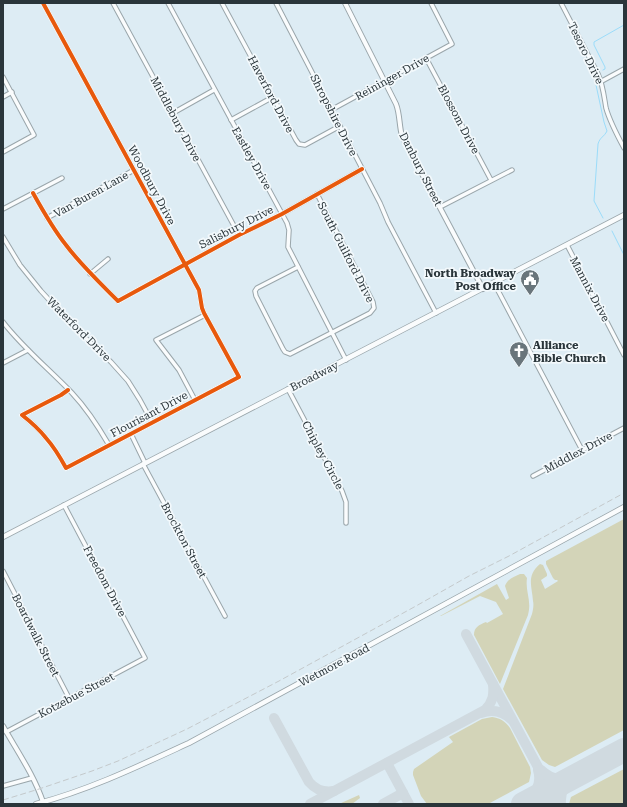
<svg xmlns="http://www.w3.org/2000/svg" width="627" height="807" viewBox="0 0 627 807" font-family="'Roboto Serif',serif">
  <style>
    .green { fill: #d3d4b8 }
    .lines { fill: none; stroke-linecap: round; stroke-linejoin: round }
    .stream { stroke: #9bdcfa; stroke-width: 1 }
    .taxiway { stroke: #d0dae0; stroke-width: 10 }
    .runway { stroke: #d0dae0; stroke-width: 24 }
    .minor-casing { stroke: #9aa6ab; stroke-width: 5.5 }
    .tertiary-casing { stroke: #9aa6ab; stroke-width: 6 }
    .secondary-casing { stroke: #9aa6ab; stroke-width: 6 }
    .minor { stroke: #fafcfd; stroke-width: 3.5 }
    .tertiary { stroke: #fafcfd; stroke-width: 4 }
    .secondary { stroke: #fafcfd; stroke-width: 4.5 }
    .rail { stroke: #c4c9cb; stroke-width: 1; stroke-dasharray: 6 3; stroke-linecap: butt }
    .cycleway-casing { stroke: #f3f9fc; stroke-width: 6 }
    .cycleway { stroke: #e8590c; stroke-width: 4 }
    .labels { text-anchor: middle; stroke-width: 3.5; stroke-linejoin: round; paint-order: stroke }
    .street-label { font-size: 11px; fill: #2a353a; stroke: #f3f9fc }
    .poi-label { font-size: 11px; font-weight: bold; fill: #2a353a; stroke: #f3f9fc; text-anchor: end }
  </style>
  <rect width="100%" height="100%" fill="#ddecf4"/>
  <g class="green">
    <path d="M624,519V730L555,767L549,765L542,760L503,689L532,614C533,610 534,605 533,601C532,586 526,576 540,564L543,565L547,574V576L541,580L545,589L558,581L557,580H555L553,578L546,564V561Z"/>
    <path d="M520,574H524L527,578C525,592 532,600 528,615L500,684L474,635C474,627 479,625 486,622L487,623L503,614L496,602L480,596L441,616H440L497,584L506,600L509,598L505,586C507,579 514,577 520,574Z"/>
    <path d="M492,717C500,718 505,721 510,728L530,767L531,773L529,782L488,804H427L421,796L413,775V772L414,769L453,742L449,737L482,719Z"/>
    <path d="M624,769V804H569L571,797Z"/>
    <path d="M359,795L360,798L352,804H339Z"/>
  </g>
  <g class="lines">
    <g class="stream">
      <path d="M603,70L605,69V67L594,45V42L624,25"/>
      <path d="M596,79L595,81L596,85L604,122L607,131C604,137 600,137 598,144L594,201L603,218"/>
      <path d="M612,231L624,255"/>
    </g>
    <g class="taxiway">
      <path d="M466,634L558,804"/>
      <path d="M481,713C492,709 503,711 512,720"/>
      <path d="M274,718L309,782C316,790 324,793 334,791"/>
      <path d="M387,763L409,804"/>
      <path d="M541,770C556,784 565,778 582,772"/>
      <path d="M310,804L485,710C493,702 494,695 493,684"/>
      <path d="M383,804L403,793"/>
      <path d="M523,804C525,802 528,800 531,798C538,790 541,780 538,770"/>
      <path d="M525,804C535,800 543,799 552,804"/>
      <path d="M561,804C560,792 565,783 575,777"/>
    </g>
    <path class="runway" d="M523,804L624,750"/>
    <defs>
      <g id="minor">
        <path d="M43,3L199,290L202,308L204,313L239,377L66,468C60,457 54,447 46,438C39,429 31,422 22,415L61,395L68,390"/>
        <path d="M113,3L239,235"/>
        <path d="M168,3L287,223L289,230L288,247L346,360"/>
        <path d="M222,3L296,140L299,144L305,145L340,126"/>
        <path d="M276,3L380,203L388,222L436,313"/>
        <path d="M561,3L598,74C603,85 604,96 606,108C610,122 617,135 624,148"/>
        <path d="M426,58L491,180"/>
        <path d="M3,77L34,135L3,152"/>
        <path d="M602,81L624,69"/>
        <path d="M3,97L12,92"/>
        <path d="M331,110L452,44L431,3"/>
        <path d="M173,113L214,90"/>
        <path d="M231,120L273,97"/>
        <path d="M33,193C43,211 53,229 66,245C81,265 100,283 118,301L239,235L282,214L362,169"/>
        <path d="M440,207L512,170"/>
        <path d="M3,209L62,178"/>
        <path d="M47,218L134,170"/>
        <path d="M3,237L20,265L41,291L74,327L111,362L128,381L140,400L152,422"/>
        <path d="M567,245L624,355"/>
        <path d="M298,267L257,288L255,291L256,296L283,349L285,352L290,354L370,313L374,308L373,302L317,194"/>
        <path d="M90,274L108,259"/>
        <path d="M494,283L582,450"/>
        <path d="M3,322C23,348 49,369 72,393C87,409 98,426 109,445"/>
        <path d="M3,363L28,350"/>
        <path d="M288,389L342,491L346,502V523"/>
        <path d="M195,400L179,370L156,340L205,315"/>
        <path d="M131,434L145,463"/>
        <path d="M143,464L225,616"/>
        <path d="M533,476L624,428"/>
        <path d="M3,571L69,698"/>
        <path d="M6,732L145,658L64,505"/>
        <path d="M3,786L32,778"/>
      </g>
      <g id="tertiary">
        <path d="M345,3L396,104C400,114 399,125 402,136L483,289"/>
        <path d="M3,726C17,751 34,775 43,802"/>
      </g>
      <g id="secondary">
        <path d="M3,537L624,215"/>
        <path d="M36,804C89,790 139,766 189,743L624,507"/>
      </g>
    </defs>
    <use href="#minor" class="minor-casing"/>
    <use href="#tertiary" class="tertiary-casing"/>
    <use href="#secondary" class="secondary-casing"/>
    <use href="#minor" class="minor"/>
    <use href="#tertiary" class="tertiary"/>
    <use href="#secondary" class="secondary"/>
    <path class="rail" d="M3,800L39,789L92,771L118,761L187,729L279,681L416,606L469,576L509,556L624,493"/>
    <defs>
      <g id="cycleway">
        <path d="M43,3L199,290L202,308L204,313L239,377L66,468C60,457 54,447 46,438C39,429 31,422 22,415L61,395L68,390"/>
        <path d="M33,193C43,211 53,229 66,245C81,265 100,283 118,301L239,235L282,214L362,169"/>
      </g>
    </defs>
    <use href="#cycleway" class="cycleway-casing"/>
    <use href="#cycleway" class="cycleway"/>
  </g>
  <defs>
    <symbol id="civic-pin" viewBox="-11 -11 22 30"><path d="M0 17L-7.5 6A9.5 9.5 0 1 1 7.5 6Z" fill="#69757b" stroke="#f3f9fc"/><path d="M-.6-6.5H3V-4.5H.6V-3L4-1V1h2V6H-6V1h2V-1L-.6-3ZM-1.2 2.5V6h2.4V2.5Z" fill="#fff"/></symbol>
    <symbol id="church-pin" viewBox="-11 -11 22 30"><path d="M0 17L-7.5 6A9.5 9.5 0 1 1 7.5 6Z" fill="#69757b" stroke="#f3f9fc"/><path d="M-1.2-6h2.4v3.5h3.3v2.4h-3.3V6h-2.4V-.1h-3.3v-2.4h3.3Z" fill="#fff"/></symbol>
  </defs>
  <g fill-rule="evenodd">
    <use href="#civic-pin" x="519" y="268" width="22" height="30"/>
    <use href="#church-pin" x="508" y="340" width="22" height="30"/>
  </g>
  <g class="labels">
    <g class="street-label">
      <text transform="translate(586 53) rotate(64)" y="4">Tesoro Drive</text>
      <text transform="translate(392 77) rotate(-29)" y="4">Reininger Drive</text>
      <text transform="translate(271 94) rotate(62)" y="4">Haverford Drive</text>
      <text transform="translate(334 115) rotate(63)" y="4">Shropshire Drive</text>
      <text transform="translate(176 119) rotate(62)" y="4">Middlebury Drive</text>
      <text transform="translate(459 119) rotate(62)" y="4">Blossom Drive</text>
      <text transform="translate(252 158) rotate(61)" y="4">Eastley Drive</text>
      <text transform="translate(421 169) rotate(63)" y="4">Danbury Street</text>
      <text transform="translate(152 185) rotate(62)" y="4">Woodbury Drive</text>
      <text transform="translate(91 194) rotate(-29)" y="4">Van Buren Lane</text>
      <text transform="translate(236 227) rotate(-27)" y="4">Salisbury Drive</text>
      <text transform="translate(346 252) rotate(63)" y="4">South Guilford Drive</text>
      <text transform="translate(590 289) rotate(62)" y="4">Mannix Drive</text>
      <text transform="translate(79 329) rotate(45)" y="4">Waterford Drive</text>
      <text transform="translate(314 376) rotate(-27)" y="4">Broadway</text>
      <text transform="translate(149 414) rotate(-28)" y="4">Flourisant Drive</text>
      <text transform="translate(578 452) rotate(-28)" y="4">Middlex Drive</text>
      <text transform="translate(323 455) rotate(62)" y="4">Chipley Circle</text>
      <text transform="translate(184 540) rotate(62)" y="4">Brockton Street</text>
      <text transform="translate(105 581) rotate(62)" y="4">Freedom Drive</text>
      <text transform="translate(36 635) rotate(63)" y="4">Boardwalk Street</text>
      <text transform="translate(334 665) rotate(-28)" y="4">Wetmore Road</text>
      <text transform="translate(76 695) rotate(-28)" y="4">Kotzebue Street</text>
    </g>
    <g class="poi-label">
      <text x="516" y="277">North Broadway<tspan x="516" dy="13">Post Office</tspan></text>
      <text x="533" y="349" text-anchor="start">Alliance<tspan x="533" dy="13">Bible Church</tspan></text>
    </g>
  </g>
  <rect width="627" height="807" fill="none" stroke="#2a353a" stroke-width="8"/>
</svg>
